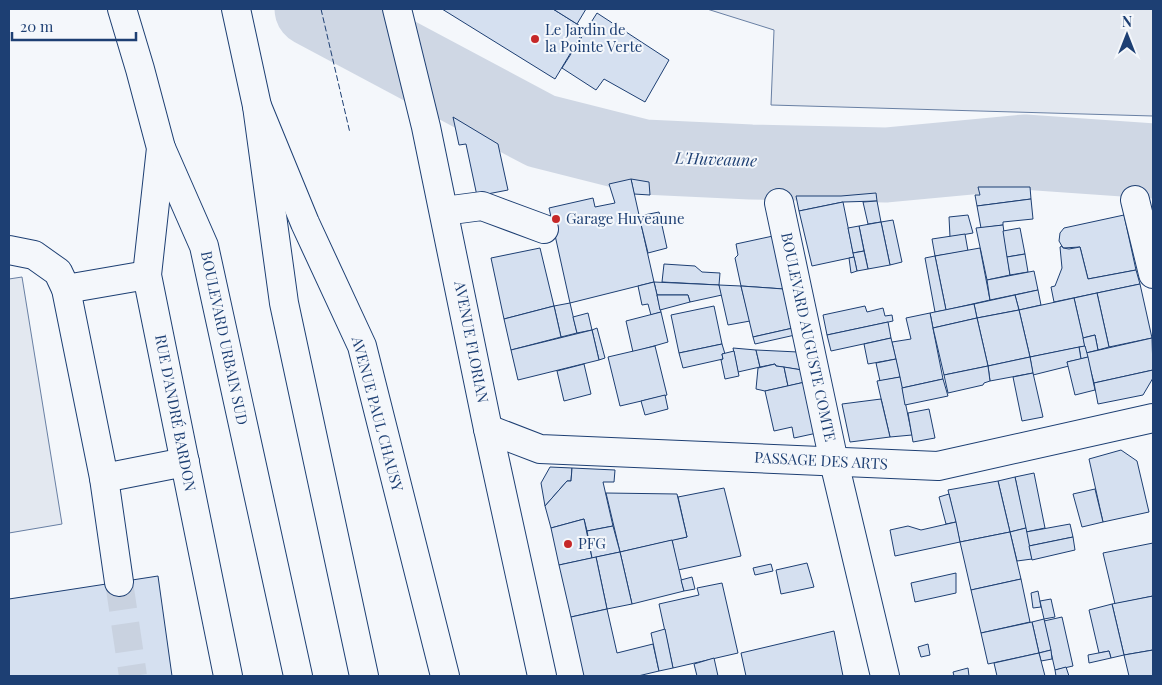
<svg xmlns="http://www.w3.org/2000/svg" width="1162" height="685" viewBox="0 0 1162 685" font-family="'Playfair Display',serif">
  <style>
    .parking { fill: #e3e8f0; stroke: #687fa3 }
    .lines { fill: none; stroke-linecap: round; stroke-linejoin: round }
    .river { stroke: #cfd7e4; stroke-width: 75 }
    .building { fill: #d5e0f0; stroke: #1d3f73 }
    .minor-tunnel { stroke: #c9d2e0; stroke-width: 28; stroke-dasharray: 28 14; stroke-linecap: butt }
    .minor-casing { stroke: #1d3f73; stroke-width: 30 }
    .major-casing { stroke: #1d3f73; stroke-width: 30 }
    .highway-casing { stroke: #1d3f73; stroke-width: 30 }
    .minor { stroke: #f4f7fb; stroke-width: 28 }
    .major { stroke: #f4f7fb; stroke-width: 28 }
    .highway { stroke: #f4f7fb; stroke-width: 28 }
    .fence { stroke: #1d3f73; stroke-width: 1; stroke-dasharray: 6 2.5; stroke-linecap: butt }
    .poi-dot { fill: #c62828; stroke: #f4f7fb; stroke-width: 2 }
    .labels { text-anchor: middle; stroke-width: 4; stroke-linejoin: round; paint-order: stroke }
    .poi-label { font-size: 15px; fill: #1d3f73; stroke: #f4f7fb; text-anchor: start }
    .street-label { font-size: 15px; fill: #1d3f73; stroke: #f4f7fb }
    .water-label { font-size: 16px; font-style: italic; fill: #1d3f73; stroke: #f4f7fb }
  </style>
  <rect width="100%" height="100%" fill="#f4f7fb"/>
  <g class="parking">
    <path d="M707,9H1153V116L771,105L774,30Z"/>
    <path d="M22,277L62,524L9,533V279Z"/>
  </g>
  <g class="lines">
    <path class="river" d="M312,9L541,131L644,157L751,162L886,165L1024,152L1153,161"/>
  </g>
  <g class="building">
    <path d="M442,9H553L585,29L555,79Z"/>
    <path d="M553,9H586L577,24Z"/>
    <path d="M597,13L669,60L645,102L604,79L596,90L562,68Z"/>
    <path d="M453,117L498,144L508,190L477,196L466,144L459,145Z"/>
    <path d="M631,179L649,182L650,195L634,194Z"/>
    <path d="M631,179L654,282L570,303L549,208L593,198L595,207L615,203L609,184Z"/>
    <path d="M978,187H1030L1031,199L977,206L975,195H980Z"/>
    <path d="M876,193L877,201L843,202L799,211L796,196H841Z"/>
    <path d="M1031,199L1033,219L1003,222V225L981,228L977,206Z"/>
    <path d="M877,201L881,222L868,224L863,202Z"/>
    <path d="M843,202L854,257L812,266L799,211Z"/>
    <path d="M659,212L667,248L648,253L639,216Z"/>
    <path d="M968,215L973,233L950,237L949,217Z"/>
    <path d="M1124,215L1136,270L1088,279L1080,247L1063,248L1059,241L1060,233L1064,228Z"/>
    <path d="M893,220L902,262L890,265L881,222Z"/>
    <path d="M881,222L890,265L868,269L859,226Z"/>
    <path d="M1003,225L1010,275L987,280L976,228Z"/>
    <path d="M859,226L864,251L853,253L848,228Z"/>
    <path d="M1020,228L1025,254L1007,257L1003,231Z"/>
    <path d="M965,234L968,251L935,256L932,239Z"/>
    <path d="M773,236L784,289L741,286L735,258L738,255L736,244Z"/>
    <path d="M1062,246L1063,248L1069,249L1080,247L1088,279L1136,270L1140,284L1054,302L1051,287L1055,286L1062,268L1060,247Z"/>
    <path d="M540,248L554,306L504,319L491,258Z"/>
    <path d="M980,248L990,300L946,310L935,256Z"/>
    <path d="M864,251L868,269L857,271L853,253Z"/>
    <path d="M1025,254L1028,272L1010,275L1007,257Z"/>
    <path d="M935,256L946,310L935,312L925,258Z"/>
    <path d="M854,257L857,271L851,273L849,258Z"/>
    <path d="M664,264L695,266L702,272L720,273L719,285L662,282Z"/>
    <path d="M1034,271L1038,290L990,300L987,280Z"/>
    <path d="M654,282L719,285L722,295L690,302L688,295H657Z"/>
    <path d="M654,282L661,312L651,315L648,304L642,305L638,286Z"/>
    <path d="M1140,284L1152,338L1109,347L1097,293Z"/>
    <path d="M719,285L741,286L750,321L728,325Z"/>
    <path d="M741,286L784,289L793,328L753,337Z"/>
    <path d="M1038,290L1041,305L1019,310L1015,295Z"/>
    <path d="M1097,293L1109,347L1098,350L1095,335L1083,338L1074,298Z"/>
    <path d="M657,295H688L690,302L660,310Z"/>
    <path d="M1015,295L1019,310L977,318L974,304Z"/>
    <path d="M1074,298L1085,346L1030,357L1019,310Z"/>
    <path d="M570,303L577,333L561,337L554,306Z"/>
    <path d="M974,304L977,318L933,328L930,313Z"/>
    <path d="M554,306L561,337L511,350L504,319Z"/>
    <path d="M714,306L722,344L679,353L671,315Z"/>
    <path d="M865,306L867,312L883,308L885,316L892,315L893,321L827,335L823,315Z"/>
    <path d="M1019,310L1030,357L988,366L977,318Z"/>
    <path d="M661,312L668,342L633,352L626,321Z"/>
    <path d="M588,313L592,330L577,333L573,317Z"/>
    <path d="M930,313L943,379L902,388L892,342L911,339L906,318Z"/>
    <path d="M977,318L988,366L944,375L933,328Z"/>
    <path d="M888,322L891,338L831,351L827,335Z"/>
    <path d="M597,328L605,358L599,360L592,330Z"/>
    <path d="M793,328L795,335L755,344L753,337Z"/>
    <path d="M592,330L599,360L518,380L511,350Z"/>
    <path d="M1095,335L1098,350L1086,353L1083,338Z"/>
    <path d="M891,338L896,359L868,364L864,344Z"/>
    <path d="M1152,338L1153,370L1094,383L1086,353Z"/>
    <path d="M722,344L725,354H722L723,359L683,368L679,353Z"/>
    <path d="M655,346L667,395L620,406L608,357Z"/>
    <path d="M1085,346L1088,357L1081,359L1079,347Z"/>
    <path d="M1079,347L1081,359L1067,362L1069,366L1033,375L1030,357Z"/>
    <path d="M733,348L756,350L760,367L738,372Z"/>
    <path d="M756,350L798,352L802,370L776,366L775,364L760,367Z"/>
    <path d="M734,351L739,376L725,379L721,360L723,359L722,354Z"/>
    <path d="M1030,357L1033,373L990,381L988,366Z"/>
    <path d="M1088,357L1095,390L1075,395L1067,362Z"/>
    <path d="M896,359L900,377L880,381L876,363Z"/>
    <path d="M584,364L591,394L564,401L557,371Z"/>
    <path d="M775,364L776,366L784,367L788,386L765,391L756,389L758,368Z"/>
    <path d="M988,366L990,381L984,383L983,385L948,393L944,375Z"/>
    <path d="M784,367L802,370L805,382L788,386Z"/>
    <path d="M1153,370V378L1143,395L1098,404L1094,383Z"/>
    <path d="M1033,373L1043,417L1022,421L1013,377Z"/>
    <path d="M900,377L912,435L890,437L877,381Z"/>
    <path d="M943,379L948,396L905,405L902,388Z"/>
    <path d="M805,382L817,433L794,438L792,427L774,431L765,391Z"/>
    <path d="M665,395L668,409L645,415L641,401Z"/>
    <path d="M881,399L890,437L850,442L842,404Z"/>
    <path d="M929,409L935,438L913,442L908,413Z"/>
    <path d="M1121,450L1137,461L1149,512L1103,522L1089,459Z"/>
    <path d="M550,467L572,468L571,481H567L545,506L541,483Z"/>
    <path d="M572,468L615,470L614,482H603L613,526L587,531L584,519L551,528L545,506L567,481H571Z"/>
    <path d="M1034,473L1045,528L1026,532L1015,477Z"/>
    <path d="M1015,477L1026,528L1010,532L998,481Z"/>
    <path d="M998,481L1010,532L960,542L948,490Z"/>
    <path d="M724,488L741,556L678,570L672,540L687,537L678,497Z"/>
    <path d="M1095,489L1103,522L1082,527L1073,494Z"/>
    <path d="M606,493L677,494L687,537L620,552Z"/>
    <path d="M949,494L956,522L946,524L939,497Z"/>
    <path d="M584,519L592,558L559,565L551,528Z"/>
    <path d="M956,522L960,542L895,556L890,530L908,526L921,530Z"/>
    <path d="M1070,524L1073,537L1029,546L1026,532Z"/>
    <path d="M613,526L620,552L592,558L587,531Z"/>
    <path d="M1026,528L1032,559L1017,561L1010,532Z"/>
    <path d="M1010,532L1021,579L971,590L960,542Z"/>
    <path d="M1073,537L1075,550L1032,560L1029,546Z"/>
    <path d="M672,540L684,591L632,604L620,552Z"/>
    <path d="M1153,543V596L1115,604L1103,553Z"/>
    <path d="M620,552L632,604L607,609L596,557Z"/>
    <path d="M596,557L607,609L571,617L559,565Z"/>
    <path d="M807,563L814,587L781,594L776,570Z"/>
    <path d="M771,564L773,571L755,575L753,568Z"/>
    <path d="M956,573V593L915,602L911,583Z"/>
    <path d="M158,576L172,676H9V599Z"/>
    <path d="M692,577L695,589L684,591L681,580Z"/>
    <path d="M1021,579L1030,622L981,633L971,590Z"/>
    <path d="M722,583L738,653L673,668L659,604L699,595L697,588Z"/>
    <path d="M1038,591L1041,607L1033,608L1031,593Z"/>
    <path d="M1153,596V650L1124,655L1112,604Z"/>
    <path d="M1051,599L1055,617L1044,619L1040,601Z"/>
    <path d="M1112,604L1124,655L1111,658L1109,651L1099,653L1089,610Z"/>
    <path d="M607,609L617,653L653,644L659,671L638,676H584L571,617Z"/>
    <path d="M1062,617L1073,666L1055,670L1044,621Z"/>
    <path d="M1044,619L1051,650L1039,653L1032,622Z"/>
    <path d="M1032,622L1039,653L988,664L981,633Z"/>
    <path d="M665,629L673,668L659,671L651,633Z"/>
    <path d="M834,631L843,676H746L741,653Z"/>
    <path d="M928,644L930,655L921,657L918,647Z"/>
    <path d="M1051,650L1052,659L1041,661L1039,653Z"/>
    <path d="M1153,650V676H1129L1124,655Z"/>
    <path d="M1109,651L1111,658L1089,663L1088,655Z"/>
    <path d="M1039,653L1045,676H997L994,663Z"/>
    <path d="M714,658L718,676H697L694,664Z"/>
    <path d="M1066,667L1069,676H1056L1055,670Z"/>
    <path d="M968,668L969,676H954L953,672Z"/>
  </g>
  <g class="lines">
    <path class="minor-tunnel" d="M119,582L133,676"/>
    <defs>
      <g id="minor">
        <path d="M397,9L426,127L488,429L542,676"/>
        <path d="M1135,200L1153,274"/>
        <path d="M779,203L834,462L885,676"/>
        <path d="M444,211L482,206L544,229"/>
        <path d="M9,250L34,255L58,272L66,289L104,478L119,582"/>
        <path d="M66,289L147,275"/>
        <path d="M488,429L540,449L938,466L1153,418"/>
        <path d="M104,478L185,462"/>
      </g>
      <g id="major">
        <path d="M122,9L140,69L161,148L147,275L228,676"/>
        <path d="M236,9L257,106L305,223L362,346L445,676"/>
      </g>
      <g id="highway">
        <path d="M257,106L284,303L364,676"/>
        <path d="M161,148L204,246L298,676"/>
      </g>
    </defs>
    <use href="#minor" class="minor-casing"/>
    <use href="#major" class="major-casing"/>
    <use href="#highway" class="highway-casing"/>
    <use href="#minor" class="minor"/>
    <use href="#major" class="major"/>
    <use href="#highway" class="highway"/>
    <path class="fence" d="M321,9L350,133"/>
  </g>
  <g class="poi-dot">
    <circle cx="535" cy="39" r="5"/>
    <circle cx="556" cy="219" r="5"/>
    <circle cx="568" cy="544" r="5"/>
  </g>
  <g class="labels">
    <g class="poi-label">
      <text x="545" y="35">Le Jardin de<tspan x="545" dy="17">la Pointe Verte</tspan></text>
      <text x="566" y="224">Garage Huveaune</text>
      <text x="578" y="549">PFG</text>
    </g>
    <g class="street-label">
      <text transform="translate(808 337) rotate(78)" y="5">BOULEVARD AUGUSTE COMTE</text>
      <text transform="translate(224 338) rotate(78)" y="5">BOULEVARD URBAIN SUD</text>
      <text transform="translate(471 342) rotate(79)" y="5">AVENUE FLORIAN</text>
      <text transform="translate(175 413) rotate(79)" y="5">RUE D'ANDRÉ BARDON</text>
      <text transform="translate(377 414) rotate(75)" y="5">AVENUE PAUL CHAUSY</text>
      <text transform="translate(821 461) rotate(3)" y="5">PASSAGE DES ARTS</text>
    </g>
    <g class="water-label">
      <text transform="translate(716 159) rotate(2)" y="6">L'Huveaune</text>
    </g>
  </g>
  <rect width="1162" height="685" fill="none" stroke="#1d3f73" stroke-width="20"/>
  <g transform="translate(1127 35)" stroke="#f4f7fb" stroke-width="4" paint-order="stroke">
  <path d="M0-4L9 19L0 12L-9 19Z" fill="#1d3f73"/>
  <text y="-8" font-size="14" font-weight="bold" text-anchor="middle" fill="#1d3f73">N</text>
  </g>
  <path d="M12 32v8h124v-8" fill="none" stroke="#1d3f73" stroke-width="2.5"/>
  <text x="20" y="32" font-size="15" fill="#1d3f73" stroke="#f4f7fb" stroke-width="4" paint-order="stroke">20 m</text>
</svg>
